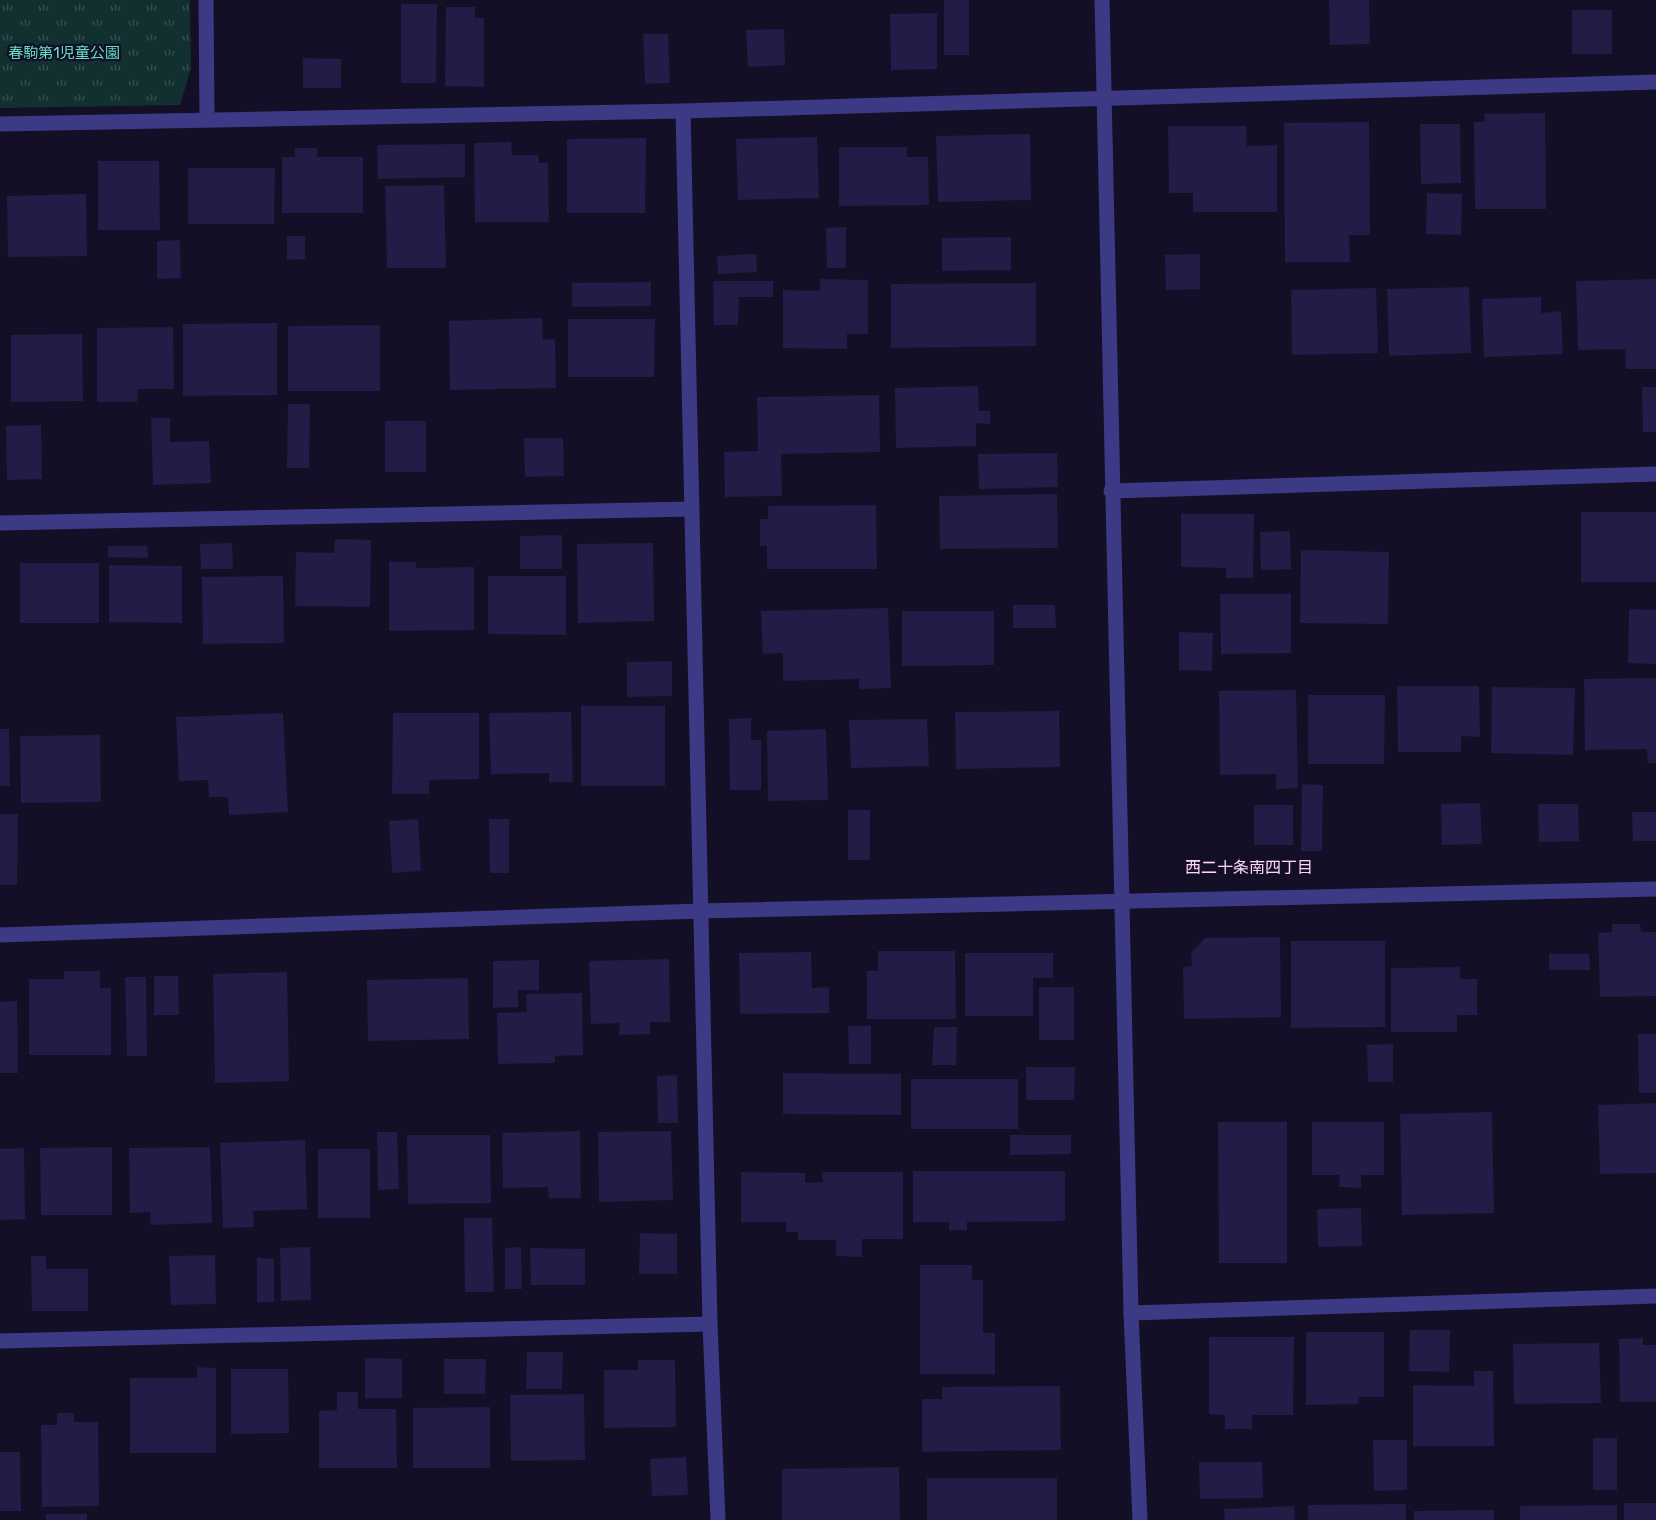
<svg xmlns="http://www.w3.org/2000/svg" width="1656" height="1520" viewBox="0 0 1656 1520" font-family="Rubik,'Noto Sans JP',sans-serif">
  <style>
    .grass { fill: url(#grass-tufts) }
    .building { fill: #241b47 }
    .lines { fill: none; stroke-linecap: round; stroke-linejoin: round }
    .street { stroke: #3d3a85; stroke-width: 15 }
    .labels { text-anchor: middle; stroke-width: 4.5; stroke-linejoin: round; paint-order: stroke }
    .park-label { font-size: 15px; fill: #5fe0c0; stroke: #130f26 }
    .neighbourhood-label { font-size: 16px; fill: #ffd6f0; stroke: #130f26 }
  </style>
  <defs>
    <pattern id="grass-tufts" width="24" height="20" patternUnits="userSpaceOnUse" patternTransform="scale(1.5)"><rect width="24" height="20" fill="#12302f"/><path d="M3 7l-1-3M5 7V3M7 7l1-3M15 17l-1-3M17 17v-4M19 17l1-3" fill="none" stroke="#344d4e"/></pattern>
  </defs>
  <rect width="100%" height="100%" fill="#130f26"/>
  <path class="grass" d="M0,0H190L191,68L180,105L0,108Z"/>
  <g class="building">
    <rect x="944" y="0" width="25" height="55"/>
    <path d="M1329,0H1369L1370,44L1330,45Z"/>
    <path d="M401,4H437L436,83H401Z"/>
    <path d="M446,7H475V18H484V87L445,86Z"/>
    <rect x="1572" y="10" width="40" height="44"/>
    <path d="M937,13V69L891,70L890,14Z"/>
    <path d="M784,29L785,65L748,67L746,30Z"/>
    <path d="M643,34H668L670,83L645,84Z"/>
    <path d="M303,58L341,59V88H303Z"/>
    <path d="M1545,113L1546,209H1475L1474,122H1485L1484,114Z"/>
    <path d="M1369,122L1370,235H1349L1350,262H1285L1284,123Z"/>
    <path d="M1420,124H1460L1461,183L1421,184Z"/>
    <path d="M1168,126H1246L1247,146L1277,145V212H1193V193H1169Z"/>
    <path d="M1030,134L1031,200L938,202L936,136Z"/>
    <path d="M817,137L819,198L738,200L736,139Z"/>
    <path d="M646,138L645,213H567V139Z"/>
    <path d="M511,142L512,155H538L539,163H548L549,222H475L474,143Z"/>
    <path d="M465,144V177L378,179L377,145Z"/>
    <path d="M839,147H907V157H928L929,205L839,206Z"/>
    <path d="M295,148H317V157H363V213H282V157H295Z"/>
    <path d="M98,161H159L160,230H98Z"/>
    <path d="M188,168H275L274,224H188Z"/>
    <path d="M444,185L446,268H387L385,186Z"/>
    <path d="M1427,193L1462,194L1461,235L1426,234Z"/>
    <path d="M86,194L87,256L8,257L7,196Z"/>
    <path d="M846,227V268H827L826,228Z"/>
    <path d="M287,236H305V259L287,260Z"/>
    <path d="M1011,237V270L942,271V238Z"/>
    <path d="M180,240L181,278L157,279V241Z"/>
    <path d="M756,254L757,272L718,274L717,256Z"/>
    <path d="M1200,254V289L1166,290L1165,255Z"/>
    <path d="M820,279L868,280V334H847V349L783,348V290L820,291Z"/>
    <path d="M1656,279V369H1626L1625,349L1578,350L1576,281Z"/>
    <path d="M713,281H773V297H739L738,325H714Z"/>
    <path d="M651,282V306L572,307V283Z"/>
    <path d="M1036,283V346L891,348V284Z"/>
    <path d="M1469,287L1471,353L1389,356L1387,289Z"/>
    <path d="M1376,288L1378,353L1292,355L1291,290Z"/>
    <path d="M1541,297V313L1561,311L1563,354L1484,357L1482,299Z"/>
    <path d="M542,318L543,340L555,339L556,388L450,390L449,321Z"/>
    <path d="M568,319H655L654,377H568Z"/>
    <path d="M277,323V395L183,396V324Z"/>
    <path d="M380,325V391H288V326Z"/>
    <path d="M173,327L174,389H138L137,402H97V328Z"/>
    <path d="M82,334L83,401L11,402V335Z"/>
    <path d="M978,386L979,411H990V424L976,423V446L896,448L895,388Z"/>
    <path d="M1642,387H1656V432H1643Z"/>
    <path d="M879,395L880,452L781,454L782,496L725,497L724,452L758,451L757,397Z"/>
    <path d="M288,404H310L309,468H287Z"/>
    <path d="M151,418H170V442L209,441L211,483L153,485Z"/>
    <rect x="385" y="421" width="41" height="51"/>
    <path d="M41,425L42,479L7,480L6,426Z"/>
    <path d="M524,438H563L564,476L525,477Z"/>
    <path d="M1057,453L1058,487L979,489L978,454Z"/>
    <path d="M1057,494L1058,548L940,549L939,496Z"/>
    <path d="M876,505L877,569H767V546H760V519H768V506Z"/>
    <rect x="1581" y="512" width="75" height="70"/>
    <path d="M1181,514H1254L1253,578H1226V568L1181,567Z"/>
    <path d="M1290,531L1291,569L1261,570L1260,532Z"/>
    <path d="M562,535V569H520V536Z"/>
    <path d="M335,539L371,540L370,607L295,606L296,552L334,553Z"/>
    <path d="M232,543L233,569H201L200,544Z"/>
    <path d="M653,543L654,621L578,623L577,544Z"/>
    <path d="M108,546H147L148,558L108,557Z"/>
    <path d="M1301,550L1389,552L1388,624L1300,623Z"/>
    <path d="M389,562H416V568L474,567V630L389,631Z"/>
    <rect x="20" y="563" width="79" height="60"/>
    <path d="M109,565L182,566V623L109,622Z"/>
    <path d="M283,576L284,643L203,644L202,577Z"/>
    <path d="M488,576H566V635L488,634Z"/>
    <path d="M1220,594H1291V653L1221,654Z"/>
    <path d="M1013,605H1055L1056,628H1013Z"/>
    <path d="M888,608L891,688L859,689V679L783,681V653L763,654L761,611Z"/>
    <path d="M1629,609L1656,610V664L1628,663Z"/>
    <path d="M902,611H994V665L902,666Z"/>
    <path d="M1179,632L1213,633L1212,671L1179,670Z"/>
    <path d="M672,661V696L627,697V662Z"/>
    <path d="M1656,678V763H1648L1647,749L1585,750L1584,679Z"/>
    <path d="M1397,686H1479L1480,737L1461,736V752H1398Z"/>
    <path d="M1492,687L1575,688L1573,755L1491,753Z"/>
    <path d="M1296,690L1298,788L1276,789V774L1220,775L1219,691Z"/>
    <path d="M1308,695H1385L1384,764H1308Z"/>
    <rect x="581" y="706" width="84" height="80"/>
    <path d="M1059,711L1060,767L956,769L955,712Z"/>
    <path d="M571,712L573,782H549V773L491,774L489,713Z"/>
    <path d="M283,713L288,812L229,815L228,797H209L208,780L179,781L176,717Z"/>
    <path d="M393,713H479V779L429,780V794H392Z"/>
    <path d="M751,718V740H761V790H730L729,719Z"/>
    <path d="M927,719L929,766L851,768L849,720Z"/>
    <path d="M0,729H9L10,786H0Z"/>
    <path d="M826,729L828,800L768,801L767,731Z"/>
    <path d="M100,735L101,802L21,803L20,736Z"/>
    <path d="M1302,784L1323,785L1322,851H1301Z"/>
    <path d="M1480,803L1482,844L1442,845L1441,804Z"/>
    <path d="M1538,804H1578L1579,841L1539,842Z"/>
    <rect x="1254" y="805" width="39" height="40"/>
    <rect x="848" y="810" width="22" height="50"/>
    <path d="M1632,812H1656V841H1633Z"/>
    <path d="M0,814H18L17,885H0Z"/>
    <path d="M418,819L421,871L392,873L389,821Z"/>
    <path d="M489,819H509V873H490Z"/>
    <path d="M1612,924H1640L1641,932H1656V996L1600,997L1598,933L1612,932Z"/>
    <path d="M1280,937L1281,1017L1184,1019L1183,967L1192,966L1191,953L1205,938Z"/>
    <path d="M1291,941H1385V1027L1291,1028Z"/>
    <path d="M878,951H955L956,1019H867V971H878Z"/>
    <path d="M811,952L812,988L829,987V1013L740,1014L739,953Z"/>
    <path d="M965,953H1053V978H1033V1016H965Z"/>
    <path d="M1549,954H1589L1590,970H1549Z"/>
    <path d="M669,959L670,1022H650V1034L619,1035L620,1023L591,1024L589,961Z"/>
    <path d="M539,960V990H518V1007L493,1008V961Z"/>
    <path d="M1460,967V979H1477V1015H1457V1032H1391V968Z"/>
    <path d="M64,971H100V988H111V1055H29V979H64Z"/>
    <path d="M287,972L289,1081L215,1083L213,974Z"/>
    <path d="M154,976H178L179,1015H154Z"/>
    <path d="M125,977H146L147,1056H127Z"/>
    <path d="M468,978L469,1039L368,1041L367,980Z"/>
    <rect x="1039" y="987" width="35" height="53"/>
    <path d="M582,993L583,1055L555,1056V1063L498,1064L497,1013L527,1012L526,994Z"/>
    <path d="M17,1001L18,1073H0V1002Z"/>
    <path d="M848,1026H871V1064H849Z"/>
    <path d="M934,1027H957L956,1065H932Z"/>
    <path d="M1638,1034H1656V1093H1639Z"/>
    <path d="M1393,1044V1082H1368L1367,1045Z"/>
    <path d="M1026,1067H1075L1074,1100H1026Z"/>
    <path d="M783,1073L901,1074V1115L783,1114Z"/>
    <path d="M677,1075L678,1123H658L657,1076Z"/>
    <rect x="911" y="1079" width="107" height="50"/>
    <path d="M1656,1103V1173L1600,1174L1598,1105Z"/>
    <path d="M1492,1112L1494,1213L1402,1215L1400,1114Z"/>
    <path d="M1218,1122H1287V1263H1219Z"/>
    <path d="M1312,1122H1384V1175H1361V1188L1339,1187L1340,1175H1312Z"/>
    <path d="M580,1131L581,1198H549L548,1187L503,1188L502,1133Z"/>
    <path d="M671,1131L673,1200L599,1202L598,1132Z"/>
    <path d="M377,1132H397L399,1189L378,1190Z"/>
    <path d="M407,1135H490L491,1203L408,1204Z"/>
    <path d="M1010,1135H1071V1154L1010,1155Z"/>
    <path d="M305,1140L307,1209L253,1211L254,1227L223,1228L220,1143Z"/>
    <path d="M112,1147V1215H41L40,1148Z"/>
    <path d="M210,1147L212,1223L151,1225L150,1212L130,1213L129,1148Z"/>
    <path d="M24,1148L25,1219L0,1220V1149Z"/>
    <rect x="318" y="1149" width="52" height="69"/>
    <path d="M913,1171H1065V1221L967,1222V1230H949V1222H913Z"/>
    <path d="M741,1172L805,1173V1183L823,1182L822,1172H903V1239H862V1257L836,1256V1240H798V1232H786V1222H741Z"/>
    <path d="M1361,1208L1362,1246L1318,1247L1317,1209Z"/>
    <path d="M464,1218H492L494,1292H465Z"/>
    <path d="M640,1233L677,1234V1274H639Z"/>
    <path d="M310,1247L311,1300L281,1301L280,1248Z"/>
    <path d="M521,1247L522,1289H505V1248Z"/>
    <path d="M530,1248L585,1249V1285H531Z"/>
    <path d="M215,1255L216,1304L171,1305L169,1256Z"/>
    <path d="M31,1256H46V1269H88V1311H32Z"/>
    <path d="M257,1258L274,1259V1302H257Z"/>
    <path d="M920,1265H972V1280H983V1333H995V1374H920Z"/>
    <path d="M1410,1330H1450L1449,1372L1409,1371Z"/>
    <path d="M1306,1332H1384V1397H1359L1358,1404L1306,1405Z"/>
    <path d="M1209,1337H1294L1293,1415H1252V1429H1225V1415L1209,1414Z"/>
    <path d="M1643,1338V1345H1656V1402H1620L1619,1339Z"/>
    <path d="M1599,1343L1601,1403L1514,1404L1513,1344Z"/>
    <path d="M527,1352H563L562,1389H526Z"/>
    <path d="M365,1358L402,1359V1398H365Z"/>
    <path d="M444,1359H486L485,1394H444Z"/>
    <path d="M638,1360H675L676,1427L604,1428V1370H638Z"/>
    <path d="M197,1367L216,1368V1453H130V1378H197Z"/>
    <path d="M231,1369H288L289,1433L231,1434Z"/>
    <path d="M1474,1371H1493L1494,1446H1413V1385L1474,1386Z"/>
    <path d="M1060,1386L1061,1450L922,1452V1399H942V1387Z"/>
    <path d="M337,1392H358V1409H396L397,1468H319V1411L337,1410Z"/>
    <path d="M584,1394L585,1460L511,1461L510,1395Z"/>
    <path d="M490,1407V1468H413V1408Z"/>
    <path d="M57,1413H74V1422H98L99,1506L42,1507L41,1425H57Z"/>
    <rect x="1593" y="1438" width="24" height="52"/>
    <path d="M1373,1440H1407V1490L1374,1491Z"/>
    <path d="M0,1452H20L21,1511H0Z"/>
    <path d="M686,1457L688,1495L652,1496L650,1459Z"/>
    <path d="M1199,1462H1262L1263,1498L1200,1499Z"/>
    <path d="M899,1467L900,1520H782V1469Z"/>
    <rect x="927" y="1478" width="130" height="42"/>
    <rect x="1624" y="1503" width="32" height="17"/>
    <path d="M1406,1504V1520H1308V1505Z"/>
    <path d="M1617,1505V1520H1520V1506Z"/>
    <path d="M1294,1506L1295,1520H1225L1224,1509Z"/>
    <path d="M1494,1510V1520H1414V1511Z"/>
    <rect x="46" y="1514" width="41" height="6"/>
  </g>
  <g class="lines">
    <g class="street">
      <path d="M206,0L207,118"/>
      <path d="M1102,0L1131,1313L1140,1520"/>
      <path d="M683,111L710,1324L718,1520"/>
      <path d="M0,124L683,111L1656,82"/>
      <path d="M1111,491L1656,474"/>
      <path d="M0,523L692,509"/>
      <path d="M0,935L701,911L1656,889"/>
      <path d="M1131,1313L1656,1296"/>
      <path d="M0,1341L710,1324"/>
    </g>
  </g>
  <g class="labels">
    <g class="park-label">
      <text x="64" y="58">春駒第1児童公園</text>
    </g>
    <g class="neighbourhood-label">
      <text x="1249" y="873">西二十条南四丁目</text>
    </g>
  </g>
</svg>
